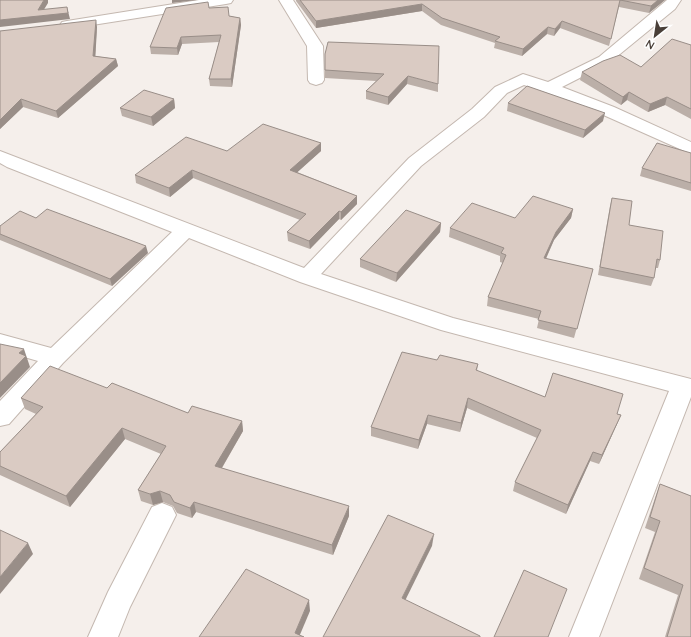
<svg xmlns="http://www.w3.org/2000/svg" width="691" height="637" viewBox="0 0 691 637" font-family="Quicksand,sans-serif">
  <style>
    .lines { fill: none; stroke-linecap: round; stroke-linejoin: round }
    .street-casing { stroke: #c4b8b0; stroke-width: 2 }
    .street { fill: #fff; fill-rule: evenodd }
    .wall { fill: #bbafa8 }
    .shaded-wall { fill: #998e88 }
    .building { fill: #dacbc3; stroke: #998e88 }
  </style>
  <rect width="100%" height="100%" fill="#f5efeb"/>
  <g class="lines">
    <defs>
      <g id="street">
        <path d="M199,0H233L231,3L226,4L67,29L62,28L60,25L62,22L67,21Z"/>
        <path d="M279,0H293L323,46L324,80L322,83L316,85L310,83L308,80L307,46Z"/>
        <path d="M667,0H681L675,9L609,63L562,87L614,107L691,142V154L581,105L524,85L507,93L484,117L421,166L321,274L453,318L691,379V397L599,637H569L669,391L441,330L300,282L189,238L63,363L9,424L0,426V401L38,361L0,350V334L51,348L172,232L7,167L0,163V151L304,268L409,158L472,109L495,87L523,74L548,82L599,57Z"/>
        <path d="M162,503L172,507L176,515L130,607L118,637H88L108,592L152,507Z"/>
      </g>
    </defs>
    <use href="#street" class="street-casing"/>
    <use href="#street" class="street"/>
  </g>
  <g class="wall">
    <path d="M296,0H665L649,13L619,7L609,46L560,28L554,36L547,34L522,56L494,48L495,43L441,25L422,11L316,28L296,1Z"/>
    <path d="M209,8L229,16L240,18L241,25L232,87L210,86L209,79L219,42L182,44L178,55L151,54L150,47Z"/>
    <path d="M97,27L95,56L116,59L118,66L58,118L23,107L0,129V31Z"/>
    <path d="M691,45V119L665,105L648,112L627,100L621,105L580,80L582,72L641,67Z"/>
    <path d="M325,54L438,84V92L407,84L388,105L366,99V91L376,81L325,78Z"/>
    <path d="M174,99L175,108L153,126L122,116L120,108Z"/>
    <path d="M508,103L603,121L583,138L507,111Z"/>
    <path d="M321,143V151L297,172L357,196V204L341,220L339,219L310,249L288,241L287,232L300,220L193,178L170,197L136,183L135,175L227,151Z"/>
    <path d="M691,153V191L640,176L642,168Z"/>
    <path d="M612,198L629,225L660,260L658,268H655L654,278L651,286L598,275L610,206Z"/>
    <path d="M573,209L571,218L554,240L546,259L593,269L574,338L537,328L539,319L487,306L488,297L503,263L500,262V256L449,237L450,228Z"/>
    <path d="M36,218L148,253L112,286L0,240V226Z"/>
    <path d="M441,223L440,232L396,282L360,267V259Z"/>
    <path d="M437,360L478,364L477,371L545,397L621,415L617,424L599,464L590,461L566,514L513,491L515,482L537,438L467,408L460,432L427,424L418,449L371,436V427Z"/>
    <path d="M107,388L188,413L242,421L243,431L222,468L349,516L333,555L196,512L192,518L177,513L173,506L163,502L153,505L141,501L138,490L161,454L125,439L70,507L0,475V452L36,414L25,409L21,398Z"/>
    <path d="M660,484L691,496V637H665L678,595L639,579L655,532L645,528L656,495Z"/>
  </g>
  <g class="shaded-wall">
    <path d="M44,0H48V3L40,16L67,7L70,19L0,27V20L38,10Z"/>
    <path d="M172,0H197L172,3Z"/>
    <path d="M658,0H665L649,13L651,6Z"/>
    <path d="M422,4V11L316,28V21Z"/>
    <path d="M240,18L241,25L232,87L231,79Z"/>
    <path d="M96,20L97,27L95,63L93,56Z"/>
    <path d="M562,21L560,28L554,36L555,29Z"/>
    <path d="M548,27L547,34L522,56L523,49Z"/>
    <path d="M181,37L182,44L178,55L177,48Z"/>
    <path d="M116,59L118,66L58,118L56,111Z"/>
    <path d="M408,76L407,84L388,105V97Z"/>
    <path d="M629,92L627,100L621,105L623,97Z"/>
    <path d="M667,97L665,105L648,112L650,104Z"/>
    <path d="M21,99L23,107L0,129V120Z"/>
    <path d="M174,99L175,108L153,126L151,117Z"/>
    <path d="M605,113L603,121L583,138L585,130Z"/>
    <path d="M321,143V151L291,178L290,170Z"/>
    <path d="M192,170L193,178L170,197L169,188Z"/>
    <path d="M357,196V204L341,220V212Z"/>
    <path d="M573,209L571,218L554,240L542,267L544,258L556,232Z"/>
    <path d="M339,211V219L310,249L309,241Z"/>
    <path d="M441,223L440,232L396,282L397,273Z"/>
    <path d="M146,246L148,253L112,286L110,279Z"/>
    <path d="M24,349L30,367L0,398V383L19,353Z"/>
    <path d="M468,398L467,408L460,432L461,423Z"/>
    <path d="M428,415L427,424L418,449L419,440Z"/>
    <path d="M621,415L617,424L599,464L602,455Z"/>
    <path d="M242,421L243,431L217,476L215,466Z"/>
    <path d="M122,428L125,439L70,507L66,496Z"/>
    <path d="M593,452L590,461L566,514L568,505Z"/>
    <path d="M160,491L163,502L153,505L150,494Z"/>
    <path d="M194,502L196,512L192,518L190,508Z"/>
    <path d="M349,506V516L333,555L332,545Z"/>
    <path d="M434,534L432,546L401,609L402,598Z"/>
    <path d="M28,543L33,554L0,594V577Z"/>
    <path d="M309,600L310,611L299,637L295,633Z"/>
  </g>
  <g class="building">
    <path d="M0,0H44L38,10L67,7L68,13L0,20Z"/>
    <path d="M300,0H658L651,6L620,0L611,39L562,21L555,29L548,27L523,49L495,41L500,37L442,18L422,4L316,21Z"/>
    <path d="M208,2L209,8L228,7L229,16L240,18L231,79H209L221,35L181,37L177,48L150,47L166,8Z"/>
    <path d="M96,20L93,56L116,59L56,111L21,99L0,120V31Z"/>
    <path d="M672,39L691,45V109L667,97L650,104L629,92L623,97L582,72L603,61L620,55L641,67Z"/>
    <path d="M328,42L439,46L438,84L408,76L388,97L366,91L384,74L325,70V54Z"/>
    <path d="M527,86L605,113L585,130L508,103Z"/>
    <path d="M144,90L174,99L151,117L120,108Z"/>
    <path d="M263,124L321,143L290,170L357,196L341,212L339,211L309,241L287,232L306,214L192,170L169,188L135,175L186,137L227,151Z"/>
    <path d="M657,143L691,153V183L642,168Z"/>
    <path d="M533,196L573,209L556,232L544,258L593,269L577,329L538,320L541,311L488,297L506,255L501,253L504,248L450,228L472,203L515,218Z"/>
    <path d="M612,198L632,201L629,225L663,231L660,260L657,259L654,278L600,267Z"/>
    <path d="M47,209L146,246L110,279L0,234V226L20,211L36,218Z"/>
    <path d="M406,210L441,223L397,273L360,259Z"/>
    <path d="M0,344L24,349L19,353L26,356L0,383Z"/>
    <path d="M402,352L437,360L440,355L478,364L476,370L545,397L553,373L623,394L617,414L621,415L602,455L593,452L568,505L515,482L541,430L468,398L461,423L428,415L419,440L371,427Z"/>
    <path d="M50,366L107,388L112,383L188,413L192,406L242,421L215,466L349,506L332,545L194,502L190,508L174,502L170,495L160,491L150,494L138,490L166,446L122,428L66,496L0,466V452L43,407L21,398Z"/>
    <path d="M660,484L691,496V637H667L683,585L644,568L660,521L650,517Z"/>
    <path d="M388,515L434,534L402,598L480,636V637H323Z"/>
    <path d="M0,530L28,543L0,577Z"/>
    <path d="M246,569L309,600L295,633L304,637H199Z"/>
    <path d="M524,570L567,589L548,637H494Z"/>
  </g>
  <g transform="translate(655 36) rotate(210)" stroke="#ffffff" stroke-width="3" paint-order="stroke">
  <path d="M0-3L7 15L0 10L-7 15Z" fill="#493f38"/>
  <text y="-6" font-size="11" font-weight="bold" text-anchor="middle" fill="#493f38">N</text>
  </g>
</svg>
